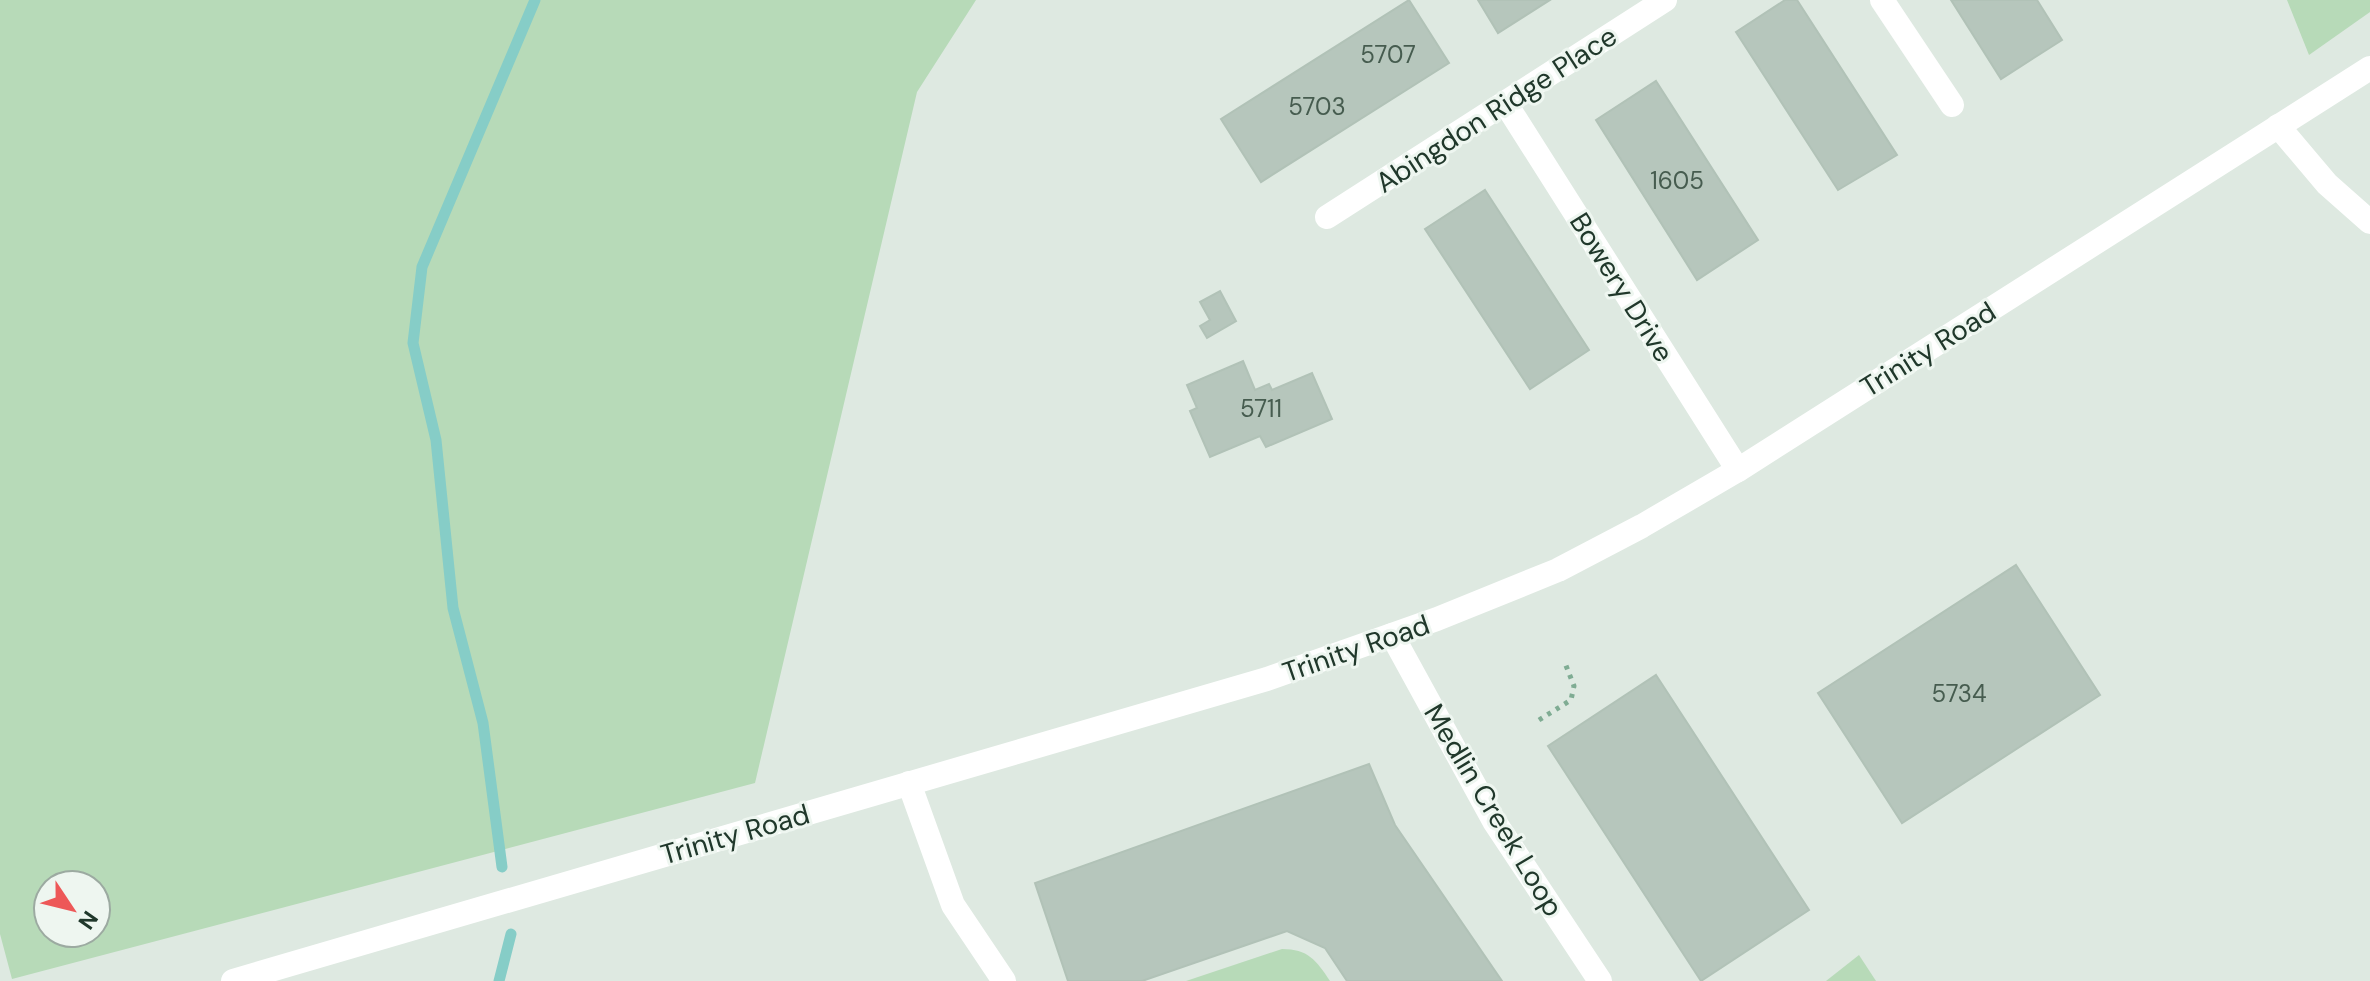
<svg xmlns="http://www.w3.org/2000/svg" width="2370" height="981" viewBox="0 0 2370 981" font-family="'DM Sans',sans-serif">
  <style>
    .green { fill: #b7dab8; fill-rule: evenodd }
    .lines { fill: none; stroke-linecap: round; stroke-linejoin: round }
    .stream { stroke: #86cdc7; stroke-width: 11 }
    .building { fill: #b6c6bc; stroke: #b1c2b7; stroke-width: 2 }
    .path { stroke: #7fac93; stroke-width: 5; stroke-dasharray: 4 6; stroke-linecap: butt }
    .minor { stroke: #fff; stroke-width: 24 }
    .tertiary { stroke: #fff; stroke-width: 24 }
    .secondary { stroke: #fff; stroke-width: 24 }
    .labels { text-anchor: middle; stroke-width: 6; stroke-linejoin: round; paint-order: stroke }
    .number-label { font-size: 24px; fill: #465c4f }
    .street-label { font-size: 28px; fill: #20382b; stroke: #eef6f0 }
  </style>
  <rect width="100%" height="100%" fill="#dee9e1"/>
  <g class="green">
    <path d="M0,0H976L917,92L755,783L12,979L0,934ZM48,885H96V933H48Z"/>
    <path d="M2287,0H2370V12L2309,55Z"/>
    <path d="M1282,949C1308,949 1316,960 1330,981H1186Z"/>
    <path d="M1859,955L1876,981H1826Z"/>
  </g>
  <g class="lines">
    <g class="stream">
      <path d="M502,867L483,723L453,608L436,440L413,343L422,267L535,0"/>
      <path d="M499,981L511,934"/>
    </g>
  </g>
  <g class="building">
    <path d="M1409,0L1449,63L1261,182L1221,119Z"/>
    <path d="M1478,0H1550L1498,33Z"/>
    <path d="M1785,0H1797L1897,155L1838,190L1736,32Z"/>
    <path d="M1951,0H2037L2062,40L2001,79Z"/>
    <path d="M1656,81L1758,240L1697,280L1596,120Z"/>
    <path d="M1485,190L1589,350L1530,389L1425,229Z"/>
    <path d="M1220,291L1236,321L1207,338L1200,326L1210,320L1200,302Z"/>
    <path d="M1243,361L1255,390L1269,384L1272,390L1312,373L1332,419L1266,447L1260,436L1210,457L1190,411L1197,408L1187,385Z"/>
    <path d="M2016,565L2100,695L1902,823L1818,693Z"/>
    <path d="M1656,675L1809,910L1701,981L1548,746Z"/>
    <path d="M1369,764L1395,825L1502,981H1347L1325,948L1287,931L1142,981H1068L1035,883Z"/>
  </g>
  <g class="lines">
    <path class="path" d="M1539,720L1571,700L1574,686L1565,663"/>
    <g class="minor">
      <path d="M1882,0L1952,105"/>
      <path d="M1506,104L1738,470"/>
      <path d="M1327,217L1665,0"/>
      <path d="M1392,635L1494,821L1600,981"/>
      <path d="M909,783L953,905L1004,981"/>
    </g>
    <path class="tertiary" d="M2278,126L2327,184L2370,222"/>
    <path class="secondary" d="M233,981L1267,679L1437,619L1558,570L1642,526L1738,470L2370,68"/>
  </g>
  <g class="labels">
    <g class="number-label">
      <text x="1388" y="63">5707</text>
      <text x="1317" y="115">5703</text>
      <text x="1677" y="189">1605</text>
      <text x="1261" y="417">5711</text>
      <text x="1959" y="702">5734</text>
    </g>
    <g class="street-label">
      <text transform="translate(1496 109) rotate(-33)" y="10">Abingdon Ridge Place</text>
      <text transform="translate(1622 287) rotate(58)" y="10">Bowery Drive</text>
      <text transform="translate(1928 349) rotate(-32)" y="10">Trinity Road</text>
      <text transform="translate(1356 648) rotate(-19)" y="10">Trinity Road</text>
      <text transform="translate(1494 810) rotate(59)" y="10">Medlin Creek Loop</text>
      <text transform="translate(735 834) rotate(-16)" y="10">Trinity Road</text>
    </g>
  </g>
  <g transform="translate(72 909) rotate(125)"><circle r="38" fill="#eef6f0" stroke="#9caaa1" stroke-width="2"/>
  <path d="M0-6L14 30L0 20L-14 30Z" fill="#ed5858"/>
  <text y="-12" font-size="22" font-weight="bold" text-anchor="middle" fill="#20382b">N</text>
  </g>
</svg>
